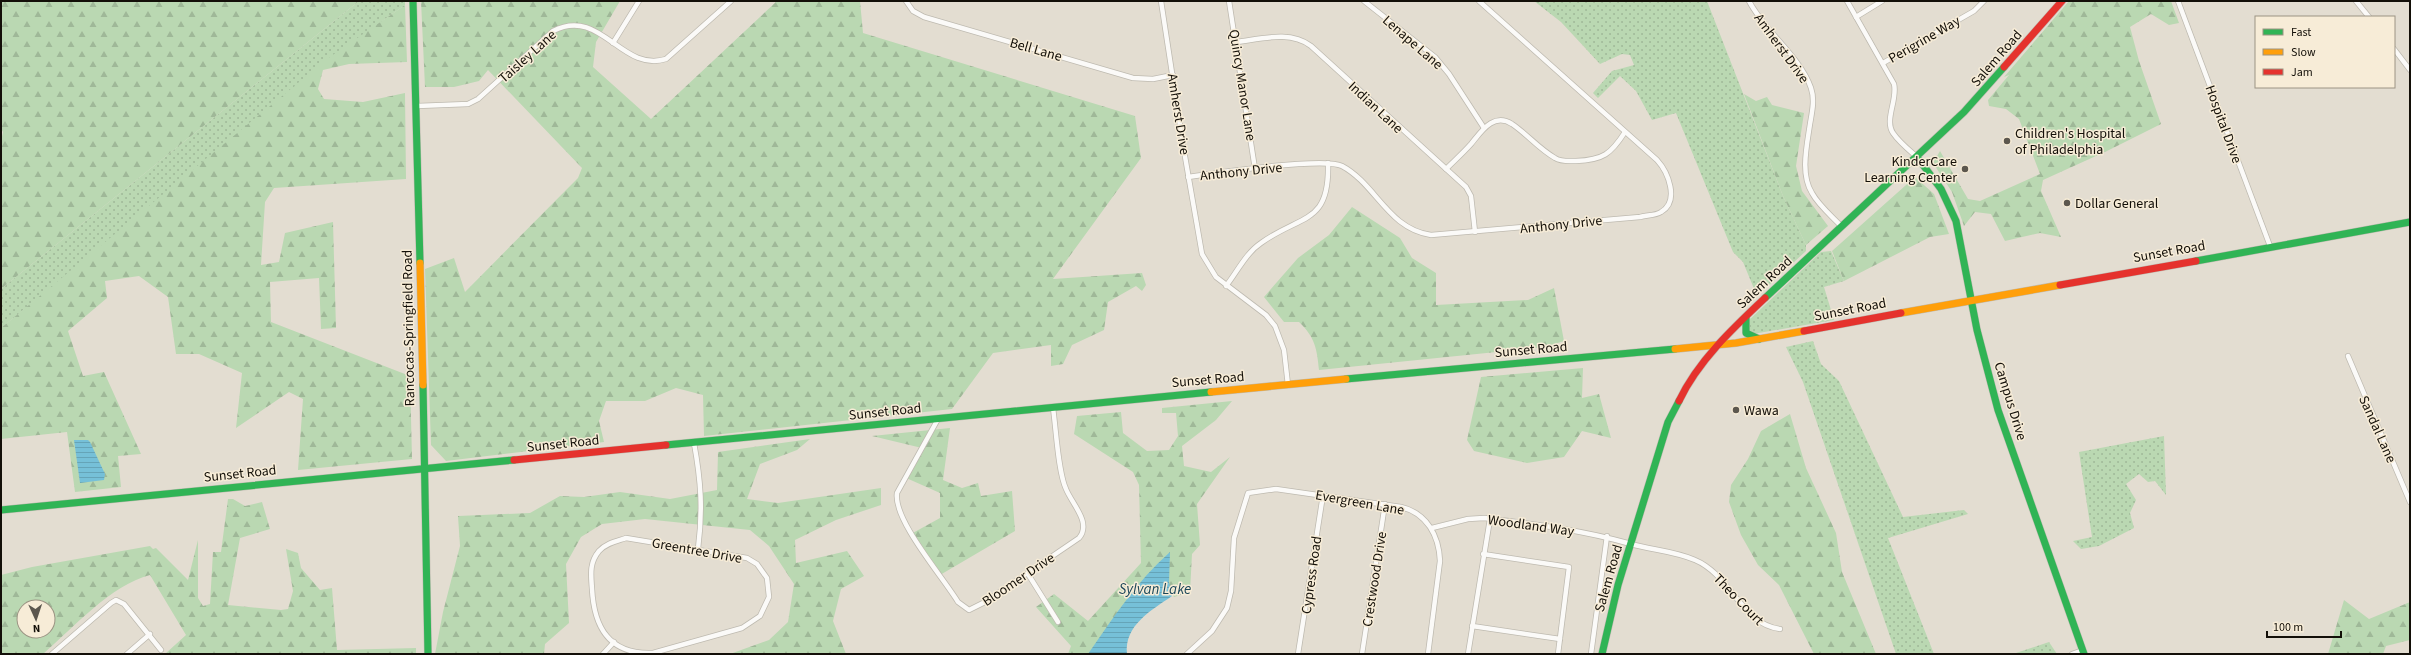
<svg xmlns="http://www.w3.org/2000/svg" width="2411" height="655" viewBox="0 0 2411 655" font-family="'Source Sans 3',sans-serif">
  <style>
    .grass { fill: url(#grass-dots) }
    .forest { fill: url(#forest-firs); fill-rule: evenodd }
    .water { fill: url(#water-rules) }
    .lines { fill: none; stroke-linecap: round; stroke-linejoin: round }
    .street-casing { stroke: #bebab0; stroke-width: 6 }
    .fast-casing { stroke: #bebab0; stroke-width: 8 }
    .slow-casing { stroke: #bebab0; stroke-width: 8 }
    .jam-casing { stroke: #bebab0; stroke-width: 8 }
    .street { stroke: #fbfaf8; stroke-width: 4.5 }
    .fast { stroke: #30b455; stroke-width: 7 }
    .slow { stroke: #ff9f0a; stroke-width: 7 }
    .jam { stroke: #e5322d; stroke-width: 7 }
    .poi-dot { fill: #5c574e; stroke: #f7ecd7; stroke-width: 1.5 }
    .labels { text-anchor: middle; stroke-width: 3; stroke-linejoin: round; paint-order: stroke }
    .street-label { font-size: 14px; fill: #130f08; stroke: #f7ecd7 }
    .poi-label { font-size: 14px; fill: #130f08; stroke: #f7ecd7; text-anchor: start }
    .water-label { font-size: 15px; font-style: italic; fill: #1a4759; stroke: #f7ecd7 }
  </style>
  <defs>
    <pattern id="grass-dots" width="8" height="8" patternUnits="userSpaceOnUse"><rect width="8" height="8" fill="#bad8b2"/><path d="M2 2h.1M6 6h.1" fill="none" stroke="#9fb898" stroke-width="1.8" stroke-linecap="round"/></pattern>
    <pattern id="forest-firs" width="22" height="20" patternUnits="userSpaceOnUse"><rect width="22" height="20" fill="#bad8b2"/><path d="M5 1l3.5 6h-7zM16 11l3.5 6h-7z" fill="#9fb898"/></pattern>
    <pattern id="water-rules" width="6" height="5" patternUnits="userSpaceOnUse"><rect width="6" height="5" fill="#76c0d8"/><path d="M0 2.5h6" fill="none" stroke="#65a4b8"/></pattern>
  </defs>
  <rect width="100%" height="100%" fill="#e3ddd1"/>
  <g class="grass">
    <path d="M359,1H405V5L385,19L1,328V289Z"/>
    <path d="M1534,1H1707L1783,196L1806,245V251L1757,296L1743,262L1733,252L1676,113L1652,120L1636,91L1620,76L1598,98L1593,93L1612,71L1634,65L1630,55L1622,54L1600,64L1561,22Z"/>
    <path d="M1831,251L1844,281L1824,287L1834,320L1753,334L1749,329L1747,322L1821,252Z"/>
    <path d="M1813,341L1821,364L1839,381L1903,517L1964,510L1968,514L1888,538L1934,654H1896L1803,382L1786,347Z"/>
    <path d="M2164,436L2166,495L2155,481L2148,482L2139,474L2126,484L2136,500L2130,513L2134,528L2099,546L2081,549L2073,541L2092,537L2079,452Z"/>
    <path d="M2049,642L2057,654H2013Z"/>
  </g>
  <g class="forest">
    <path d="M1,1H359L1,289V141L3,132L1,129Z"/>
    <path d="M421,1H620L596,42L593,67L651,119L777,1H860L863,33L1135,116L1141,158L1053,279L1142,273L1146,285L1142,291L1136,286L1108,302L1104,330L1072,345L1063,364L1051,366V345L993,353L952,409L704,436L703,395L676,388L645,401H606L599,421L604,442L446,461L431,445L425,269L454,258L465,292L578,178L582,168L488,70L479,81L454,87H425Z"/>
    <path d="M2069,1H2171L2179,23L2169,25L2151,14L2130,27L2139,61L2161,124L2107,151L2043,180L2041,191L2061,237L2040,233L2005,241L1991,214L1975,212L1964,226L1952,192L1933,163L1940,151L1968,199L1980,201L2040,174L2019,119L2006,109L1989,106L1988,100L2009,75L2004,77Z"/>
    <path d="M405,5L407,62L349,64L323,70L318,89L324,99L363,102L405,93L406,179L274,188L265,202L261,265L279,262L285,233L333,222L336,328L321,329L319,278L270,282L271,322L410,376L412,459L298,470L303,399L289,392L236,428L242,373L199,354H176L168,297L139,276L105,281L107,298L68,331L83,376L104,372L141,454L118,456L121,487L75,492L67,432L1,439V328L327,59Z"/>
    <path d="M1744,94L1756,101L1767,97L1772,105L1804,113L1796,166L1802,191L1828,226L1806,245L1783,196Z"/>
    <path d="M1915,177L1934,194L1949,234L1930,237L1844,281L1832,251Z"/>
    <path d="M1352,207L1400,238L1412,258L1436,273V305L1528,300L1554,288L1564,341L1545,347L1319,370C1317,349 1315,337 1299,322H1284L1264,297L1298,258L1329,235Z"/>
    <path d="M1583,368L1582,398L1599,394L1611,438L1582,431L1564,457L1527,463L1474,451L1467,440L1481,377Z"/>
    <path d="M1232,401L1216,420L1182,446L1184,466L1211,472L1230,457L1197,504L1200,545L1192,554L1190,592L1174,597L1157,573L1092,654H1068L1071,646L1036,607L1054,594L1088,621L1141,563L1139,485L1133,472L1074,434L1077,416L1121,412L1123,433L1147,451L1169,450L1178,436L1176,413H1162V408Z"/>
    <path d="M1790,414L1806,468L1836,533L1842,572L1876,654H1814L1779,585L1758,565L1741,535L1729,502L1731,485L1748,459L1761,431Z"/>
    <path d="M950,428L943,480L962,488L978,483L981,496L1012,491L1015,531L940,575L911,534L940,518V493L904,477L922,448L872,436Z"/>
    <path d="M810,439L797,450L760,464L747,499L778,503L881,488V505L836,520L795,540L796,563L847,551L864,576L841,589L833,621L846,654H730L769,640L788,622L794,584L769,546L750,530L645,519L602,524L581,537L566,564L569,623L545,644L544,654H435L443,612L460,546L458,516L530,513L560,496L584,497L620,492L670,499L717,490L718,452Z"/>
    <path d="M228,499H233L245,506L262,502L270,529L240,538L228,605L281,610L288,609L293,591L286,549L298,553L301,568L320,590L332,588L337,650L416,648V654H165L186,635L150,575C111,585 74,627 43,654H1V575L32,567L150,546L153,549L156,548L188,580L198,540V598L203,606L210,604L213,552H221ZM24,607H48V631H24Z"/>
    <path d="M2344,600L2369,619L2410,602V640L2386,646L2383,654H2328Z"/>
  </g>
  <g class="water">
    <path d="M74,440H88L90,442L105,474L104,480L80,483Z"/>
    <path d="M1170,552L1169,582L1172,596C1152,610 1124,625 1127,654H1088C1113,618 1137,581 1170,552Z"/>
  </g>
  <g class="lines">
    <defs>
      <g id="street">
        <path d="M906,1L913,11L924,17L1133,78L1153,79L1173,75"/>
        <path d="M1161,1L1183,145L1202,254L1216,277L1266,315L1275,326L1284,350L1288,385"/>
        <path d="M1229,1L1255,169"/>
        <path d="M1364,1L1435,57L1449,74L1484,128"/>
        <path d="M1749,1C1765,32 1800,56 1811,88C1815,100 1812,112 1810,124C1807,145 1800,174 1812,193C1819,206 1833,217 1842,227"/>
        <path d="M1847,1L1894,84C1898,99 1884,120 1893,133C1899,142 1909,150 1917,157"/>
        <path d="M2178,1L2270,246"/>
        <path d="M2356,1L2369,17"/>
        <path d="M1856,17L1882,1"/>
        <path d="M1236,42C1261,39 1290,30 1311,46L1466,187L1471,196L1475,232"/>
        <path d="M613,43L639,1"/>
        <path d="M2394,49L2410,70"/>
        <path d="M1883,63L1974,11L1984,1"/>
        <path d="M417,106L468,104L478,99L553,31C601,6 621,73 666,59L731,1"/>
        <path d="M1446,169C1454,161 1463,153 1471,144C1481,132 1493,112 1512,124C1527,134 1539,149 1555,158C1561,162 1569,161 1576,161C1603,160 1611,154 1625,132"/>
        <path d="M1188,177C1213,173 1324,157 1342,166C1376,184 1388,229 1431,235L1640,217C1646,215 1655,216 1661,212C1680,201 1668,172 1657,160L1479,1"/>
        <path d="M1226,286C1237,272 1246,253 1261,243C1301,214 1330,225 1328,163"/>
        <path d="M2348,356L2410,502"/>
        <path d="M938,419L897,493C893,520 943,577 958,602L969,610L985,602L1079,538C1092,523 1072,504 1066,489C1058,472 1056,428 1053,408"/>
        <path d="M694,443C701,481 703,510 698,549"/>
        <path d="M1432,528L1468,519L1484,518C1533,524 1583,530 1631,544C1652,550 1675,551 1695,560C1731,575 1742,625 1780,629"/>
        <path d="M626,538L747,558L757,564L767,578L769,597L760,616L742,628L653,653C609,655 594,627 592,589C591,575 589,563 599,551C606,543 617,541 626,538Z"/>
        <path d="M1483,554L1569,567L1558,654"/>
        <path d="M1028,574L1058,622"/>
        <path d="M1472,626L1560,639"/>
        <path d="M52,654L111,603L116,600L124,604L161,650"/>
        <path d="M127,654L150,634"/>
        <path d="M603,654L614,642"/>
        <path d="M1187,654L1212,631L1227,608L1231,591L1234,538L1248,493L1276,489L1401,507C1427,513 1439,536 1440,561L1428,654"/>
        <path d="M1298,654L1323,495"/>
        <path d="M1362,654L1385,504"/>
        <path d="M1468,654L1490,519"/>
        <path d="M1591,654L1607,536"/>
        <path d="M2072,654L2083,650"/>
      </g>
      <g id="fast">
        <path d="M413,1L420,263"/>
        <path d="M1917,157L1941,189L1956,221L1977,330L1998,410L2084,654"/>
        <path d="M2196,261L2410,222"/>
        <path d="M1765,298L1964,112L2004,67"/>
        <path d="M1746,317V333L1759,339"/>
        <path d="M1346,379L1675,349"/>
        <path d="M423,385L428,654"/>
        <path d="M666,445L1211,392"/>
        <path d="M1,510L514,460"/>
        <path d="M1602,654L1618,585L1668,422L1679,401"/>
      </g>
      <g id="slow">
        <path d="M420,263L423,385"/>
        <path d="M1901,313L2060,285"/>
        <path d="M1675,349L1736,343L1804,331"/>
        <path d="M1211,392L1346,379"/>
      </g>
      <g id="jam">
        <path d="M2004,67L2062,1"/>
        <path d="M2060,285L2196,261"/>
        <path d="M1804,331L1901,313"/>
        <path d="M1679,401C1698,361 1733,328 1765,298"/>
        <path d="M514,460L666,445"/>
      </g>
    </defs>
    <use href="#street" class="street-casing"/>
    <use href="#fast" class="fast-casing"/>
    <use href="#slow" class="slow-casing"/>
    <use href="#jam" class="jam-casing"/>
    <use href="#street" class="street"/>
    <use href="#fast" class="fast"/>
    <use href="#slow" class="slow"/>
    <use href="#jam" class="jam"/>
  </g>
  <g class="poi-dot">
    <circle cx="2007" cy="141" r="4"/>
    <circle cx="1965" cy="169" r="4"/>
    <circle cx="2067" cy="203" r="4"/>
    <circle cx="1736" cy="410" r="4"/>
  </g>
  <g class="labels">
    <g class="street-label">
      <text transform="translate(1924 39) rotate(-30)" y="5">Perigrine Way</text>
      <text transform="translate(1413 42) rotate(41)" y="5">Lenape Lane</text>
      <text transform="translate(1782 48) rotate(54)" y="5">Amherst Drive</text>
      <text transform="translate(1036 49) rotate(16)" y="5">Bell Lane</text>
      <text transform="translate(527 56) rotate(-42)" y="5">Taisley Lane</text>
      <text transform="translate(1996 58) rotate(-49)" y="5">Salem Road</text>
      <text transform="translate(1243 85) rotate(81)" y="5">Quincy Manor Lane</text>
      <text transform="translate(1376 107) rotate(43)" y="5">Indian Lane</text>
      <text transform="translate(1179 114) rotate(81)" y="5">Amherst Drive</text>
      <text transform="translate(2224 124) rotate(70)" y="5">Hospital Drive</text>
      <text transform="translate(1241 171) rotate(-6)" y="5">Anthony Drive</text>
      <text transform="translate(1561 224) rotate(-6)" y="5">Anthony Drive</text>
      <text transform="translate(2169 251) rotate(-10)" y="5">Sunset Road</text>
      <text transform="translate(1764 282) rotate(-43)" y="5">Salem Road</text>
      <text transform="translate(1850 309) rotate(-11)" y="5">Sunset Road</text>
      <text transform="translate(408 328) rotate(-91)" y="5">Rancocas-Springfield Road</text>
      <text transform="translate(1531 349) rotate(-5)" y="5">Sunset Road</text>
      <text transform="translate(1208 379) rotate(-5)" y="5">Sunset Road</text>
      <text transform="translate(2011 401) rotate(73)" y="5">Campus Drive</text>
      <text transform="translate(885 411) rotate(-6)" y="5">Sunset Road</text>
      <text transform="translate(2378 429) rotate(66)" y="5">Sandal Lane</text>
      <text transform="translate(563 443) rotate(-6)" y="5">Sunset Road</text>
      <text transform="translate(240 473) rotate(-6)" y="5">Sunset Road</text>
      <text transform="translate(1360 502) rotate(10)" y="5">Evergreen Lane</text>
      <text transform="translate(1531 525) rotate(8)" y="5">Woodland Way</text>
      <text transform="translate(697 550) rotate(10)" y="5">Greentree Drive</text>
      <text transform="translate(1311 575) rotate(-82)" y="5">Cypress Road</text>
      <text transform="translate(1608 578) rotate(-74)" y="5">Salem Road</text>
      <text transform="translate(1018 579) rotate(-34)" y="5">Bloomer Drive</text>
      <text transform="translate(1374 579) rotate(-81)" y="5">Crestwood Drive</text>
      <text transform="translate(1739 599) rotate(46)" y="5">Theo Court</text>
    </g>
    <g class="poi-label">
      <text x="2015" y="138">Children's Hospital<tspan x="2015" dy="16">of Philadelphia</tspan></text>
      <text x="1957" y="166" text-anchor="end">KinderCare<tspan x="1957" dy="16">Learning Center</tspan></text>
      <text x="2075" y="208">Dollar General</text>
      <text x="1744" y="415">Wawa</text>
    </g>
    <g class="water-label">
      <text x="1155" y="594">Sylvan Lake</text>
    </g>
  </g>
  <rect width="2411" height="655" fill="none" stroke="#130f08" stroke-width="4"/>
  <rect x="2255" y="16" width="140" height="72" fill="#f7ecd7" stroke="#9c9484"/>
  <rect x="2263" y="29" width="20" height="6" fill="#30b455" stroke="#9c9484"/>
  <text x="2291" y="36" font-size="12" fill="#130f08">Fast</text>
  <rect x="2263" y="49" width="20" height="6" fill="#ff9f0a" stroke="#9c9484"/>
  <text x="2291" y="56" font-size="12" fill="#130f08">Slow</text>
  <rect x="2263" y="69" width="20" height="6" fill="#e5322d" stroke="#9c9484"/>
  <text x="2291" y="76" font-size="12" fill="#130f08">Jam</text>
  <g transform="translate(36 619) rotate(177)"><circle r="19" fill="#f7ecd7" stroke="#9c9484"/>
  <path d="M0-3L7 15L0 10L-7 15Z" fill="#5c574e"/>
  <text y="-6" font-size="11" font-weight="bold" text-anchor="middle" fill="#130f08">N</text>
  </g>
  <path d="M2267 631v6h74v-6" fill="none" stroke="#130f08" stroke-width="2"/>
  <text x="2273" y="631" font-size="12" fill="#130f08" stroke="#f7ecd7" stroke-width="3" paint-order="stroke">100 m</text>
</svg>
